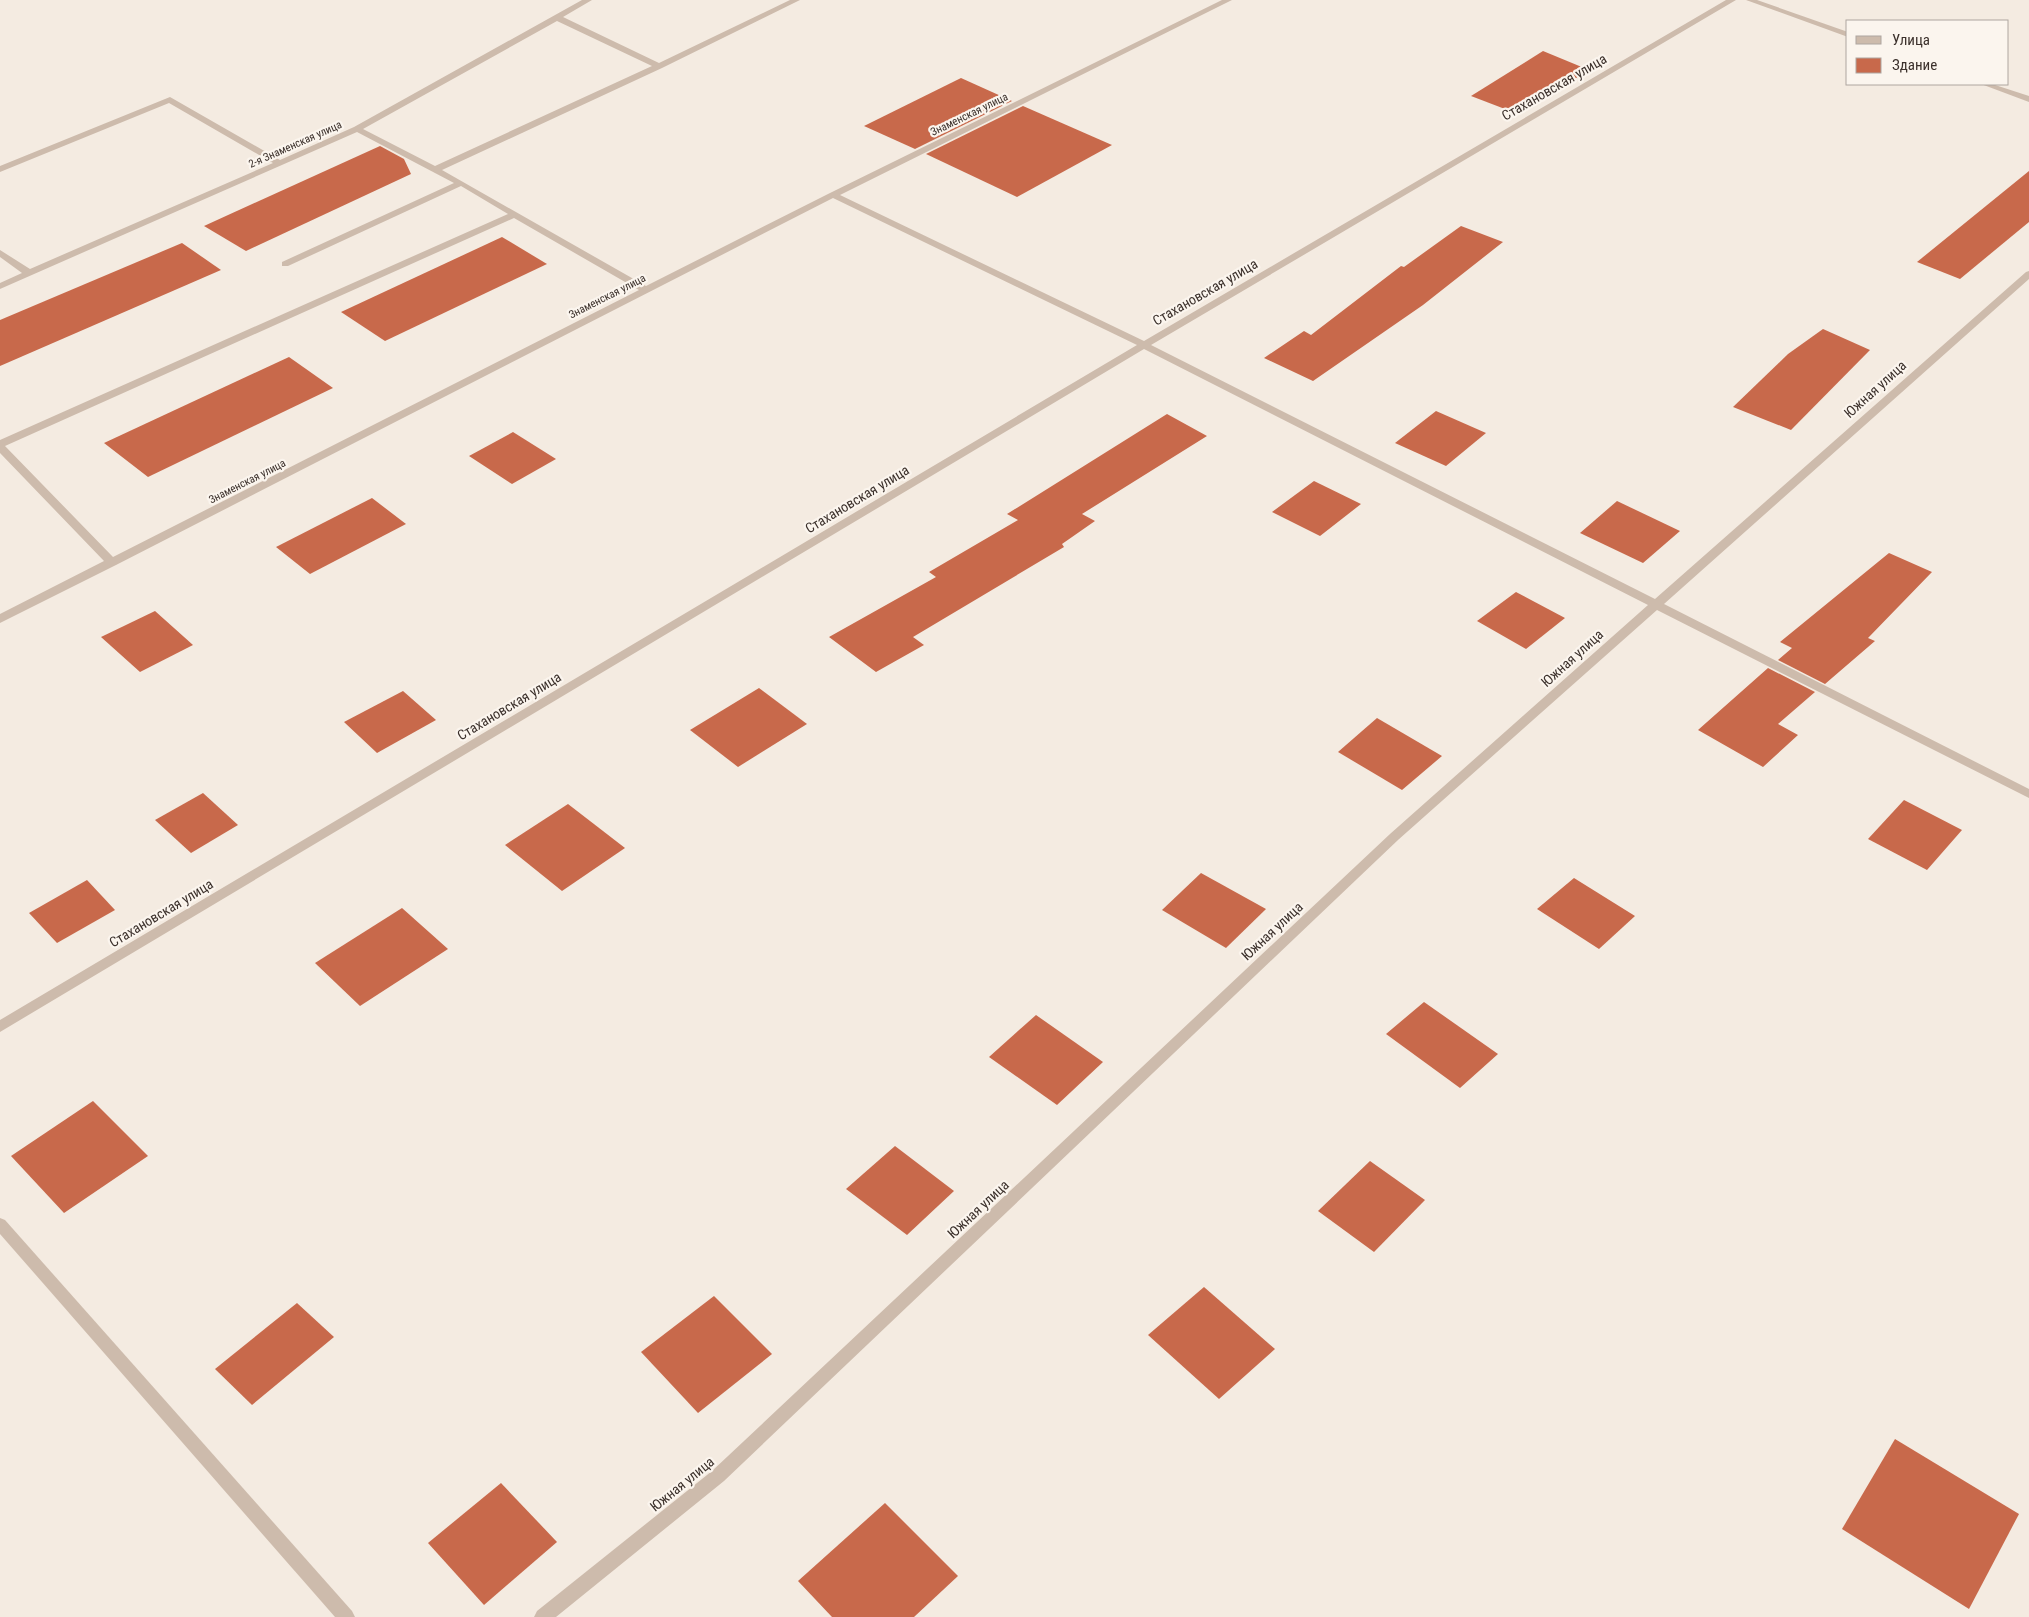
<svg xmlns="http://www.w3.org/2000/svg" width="2029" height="1617" viewBox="0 0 2029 1617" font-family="'Roboto Condensed',sans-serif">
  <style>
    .building { fill: #c8694b }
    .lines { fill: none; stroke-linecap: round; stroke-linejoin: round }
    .minor { fill: #cdbbac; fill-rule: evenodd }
    .labels { text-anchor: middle; stroke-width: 4.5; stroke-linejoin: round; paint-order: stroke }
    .far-street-label { font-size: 11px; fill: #3b302b; stroke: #fbf5ee }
    .street-label { font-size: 14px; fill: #3b302b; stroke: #fbf5ee }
  </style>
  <rect width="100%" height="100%" fill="#f4ebe1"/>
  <g class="building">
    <path d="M1543,51L1589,70L1518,114L1471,96Z"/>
    <path d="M961,78L1012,101L915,149L864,126Z"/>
    <path d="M1023,106L1112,145L1017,197L926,154Z"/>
    <path d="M380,146L404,159L411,174L246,251L204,226Z"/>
    <path d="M2029,171V222L1960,279L1917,262Z"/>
    <path d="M1461,226L1503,242L1423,305L1313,381L1264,358L1304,331L1311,335L1401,266L1404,267Z"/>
    <path d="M502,237L547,264L385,341L341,312Z"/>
    <path d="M182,243L221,270L0,366V320Z"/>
    <path d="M1823,329L1870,350L1791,430L1733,407L1788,354Z"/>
    <path d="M289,357L333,388L148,477L104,443Z"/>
    <path d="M1436,411L1486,433L1446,466L1395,443Z"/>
    <path d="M1167,414L1207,436L1082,514L1095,521L1062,544L1064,547L913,637L924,645L876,672L829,637L936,577L929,572L1018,520L1007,514Z"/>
    <path d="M513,432L556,459L512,484L469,456Z"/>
    <path d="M1314,481L1361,504L1320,536L1272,512Z"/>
    <path d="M372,498L406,524L310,574L276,547Z"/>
    <path d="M1617,501L1680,531L1643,563L1580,533Z"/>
    <path d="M1889,553L1932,572L1868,638L1875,641L1825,684L1778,660L1792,648L1780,642Z"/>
    <path d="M1516,592L1565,618L1526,649L1477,621Z"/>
    <path d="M155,611L193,645L140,672L101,637Z"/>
    <path d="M1768,668L1815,692L1778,724L1798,735L1763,767L1698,730Z"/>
    <path d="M759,688L807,724L738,767L690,730Z"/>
    <path d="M403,691L436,720L377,753L344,722Z"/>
    <path d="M1377,718L1442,756L1402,790L1338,752Z"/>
    <path d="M203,793L238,825L191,853L155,820Z"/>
    <path d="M1904,800L1962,830L1927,870L1868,839Z"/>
    <path d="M568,804L625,848L562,891L505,845Z"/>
    <path d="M1201,873L1266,909L1226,948L1162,910Z"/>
    <path d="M1574,878L1635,916L1599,949L1537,909Z"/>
    <path d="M87,880L115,910L57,943L29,913Z"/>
    <path d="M402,908L448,949L360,1006L315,963Z"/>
    <path d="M1424,1002L1498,1054L1460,1088L1386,1034Z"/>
    <path d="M1036,1015L1103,1062L1057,1105L989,1057Z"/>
    <path d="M93,1101L148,1156L64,1213L11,1156Z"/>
    <path d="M895,1146L954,1191L907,1235L846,1189Z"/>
    <path d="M1370,1161L1425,1200L1374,1252L1318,1211Z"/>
    <path d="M1204,1287L1275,1349L1219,1399L1148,1335Z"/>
    <path d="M714,1296L772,1354L698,1413L641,1352Z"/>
    <path d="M297,1303L334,1337L252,1405L215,1369Z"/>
    <path d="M1895,1439L2019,1514L1969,1609L1842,1529Z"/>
    <path d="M501,1483L557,1542L484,1605L428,1543Z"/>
    <path d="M885,1503L958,1576L914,1617H832L798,1581Z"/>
  </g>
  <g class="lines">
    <g class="minor">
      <path d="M582,0H592L563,17L659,63L790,0H800L662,68L442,170L646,286L830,193L1222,0H1232L840,195L1144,341L1726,0H1736L1151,345L1655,599L2026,272L2029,271V279L1664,604L2029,789V798L1657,610L1398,840L724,1481L556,1617H534L537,1611L712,1471L1390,834L1648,605L1144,349L0,1032V1020L1137,345L833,198L116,565L0,623V614L104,561L0,453V440L508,214L461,186L288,266H282V262L454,183L357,132L0,289V283L22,273L0,257V250L30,269L273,163L169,103L0,172V166L170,97L280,160L354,127ZM557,21L652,66L435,166L363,129ZM514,218L639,290L113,557L5,446Z"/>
      <path d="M1746,0H1757L1848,32V37Z"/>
      <path d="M1981,84H1992L2029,96V102Z"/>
      <path d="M0,1218L5,1220L352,1611L355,1617H335L0,1234Z"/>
    </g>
  </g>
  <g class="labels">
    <g class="far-street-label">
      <text transform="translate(969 114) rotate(-26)" y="4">Знаменская улица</text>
      <text transform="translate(295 144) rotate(-24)" y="4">2-я Знаменская улица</text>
      <text transform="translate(607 296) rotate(-27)" y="4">Знаменская улица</text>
      <text transform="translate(247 481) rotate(-27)" y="4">Знаменская улица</text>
    </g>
    <g class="street-label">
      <text transform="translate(1554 87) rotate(-30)" y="5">Стахановская улица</text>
      <text transform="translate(1205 292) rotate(-30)" y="5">Стахановская улица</text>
      <text transform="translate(1875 389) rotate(-42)" y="5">Южная улица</text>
      <text transform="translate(857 499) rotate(-31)" y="5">Стахановская улица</text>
      <text transform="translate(1572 658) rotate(-42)" y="5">Южная улица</text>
      <text transform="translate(509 706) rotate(-31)" y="5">Стахановская улица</text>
      <text transform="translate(161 913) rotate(-31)" y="5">Стахановская улица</text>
      <text transform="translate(1272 931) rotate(-43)" y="5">Южная улица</text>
      <text transform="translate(978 1209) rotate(-43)" y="5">Южная улица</text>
      <text transform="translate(682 1484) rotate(-39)" y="5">Южная улица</text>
    </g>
  </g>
  <rect x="1846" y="20" width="162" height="65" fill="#fbf5ee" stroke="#aea6a0"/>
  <rect x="1856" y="36" width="25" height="8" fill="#cdbbac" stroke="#aea6a0"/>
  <text x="1892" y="45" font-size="15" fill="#3b302b">Улица</text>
  <rect x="1856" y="58" width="25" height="15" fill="#c8694b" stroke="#aea6a0"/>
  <text x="1892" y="70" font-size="15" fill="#3b302b">Здание</text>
</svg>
